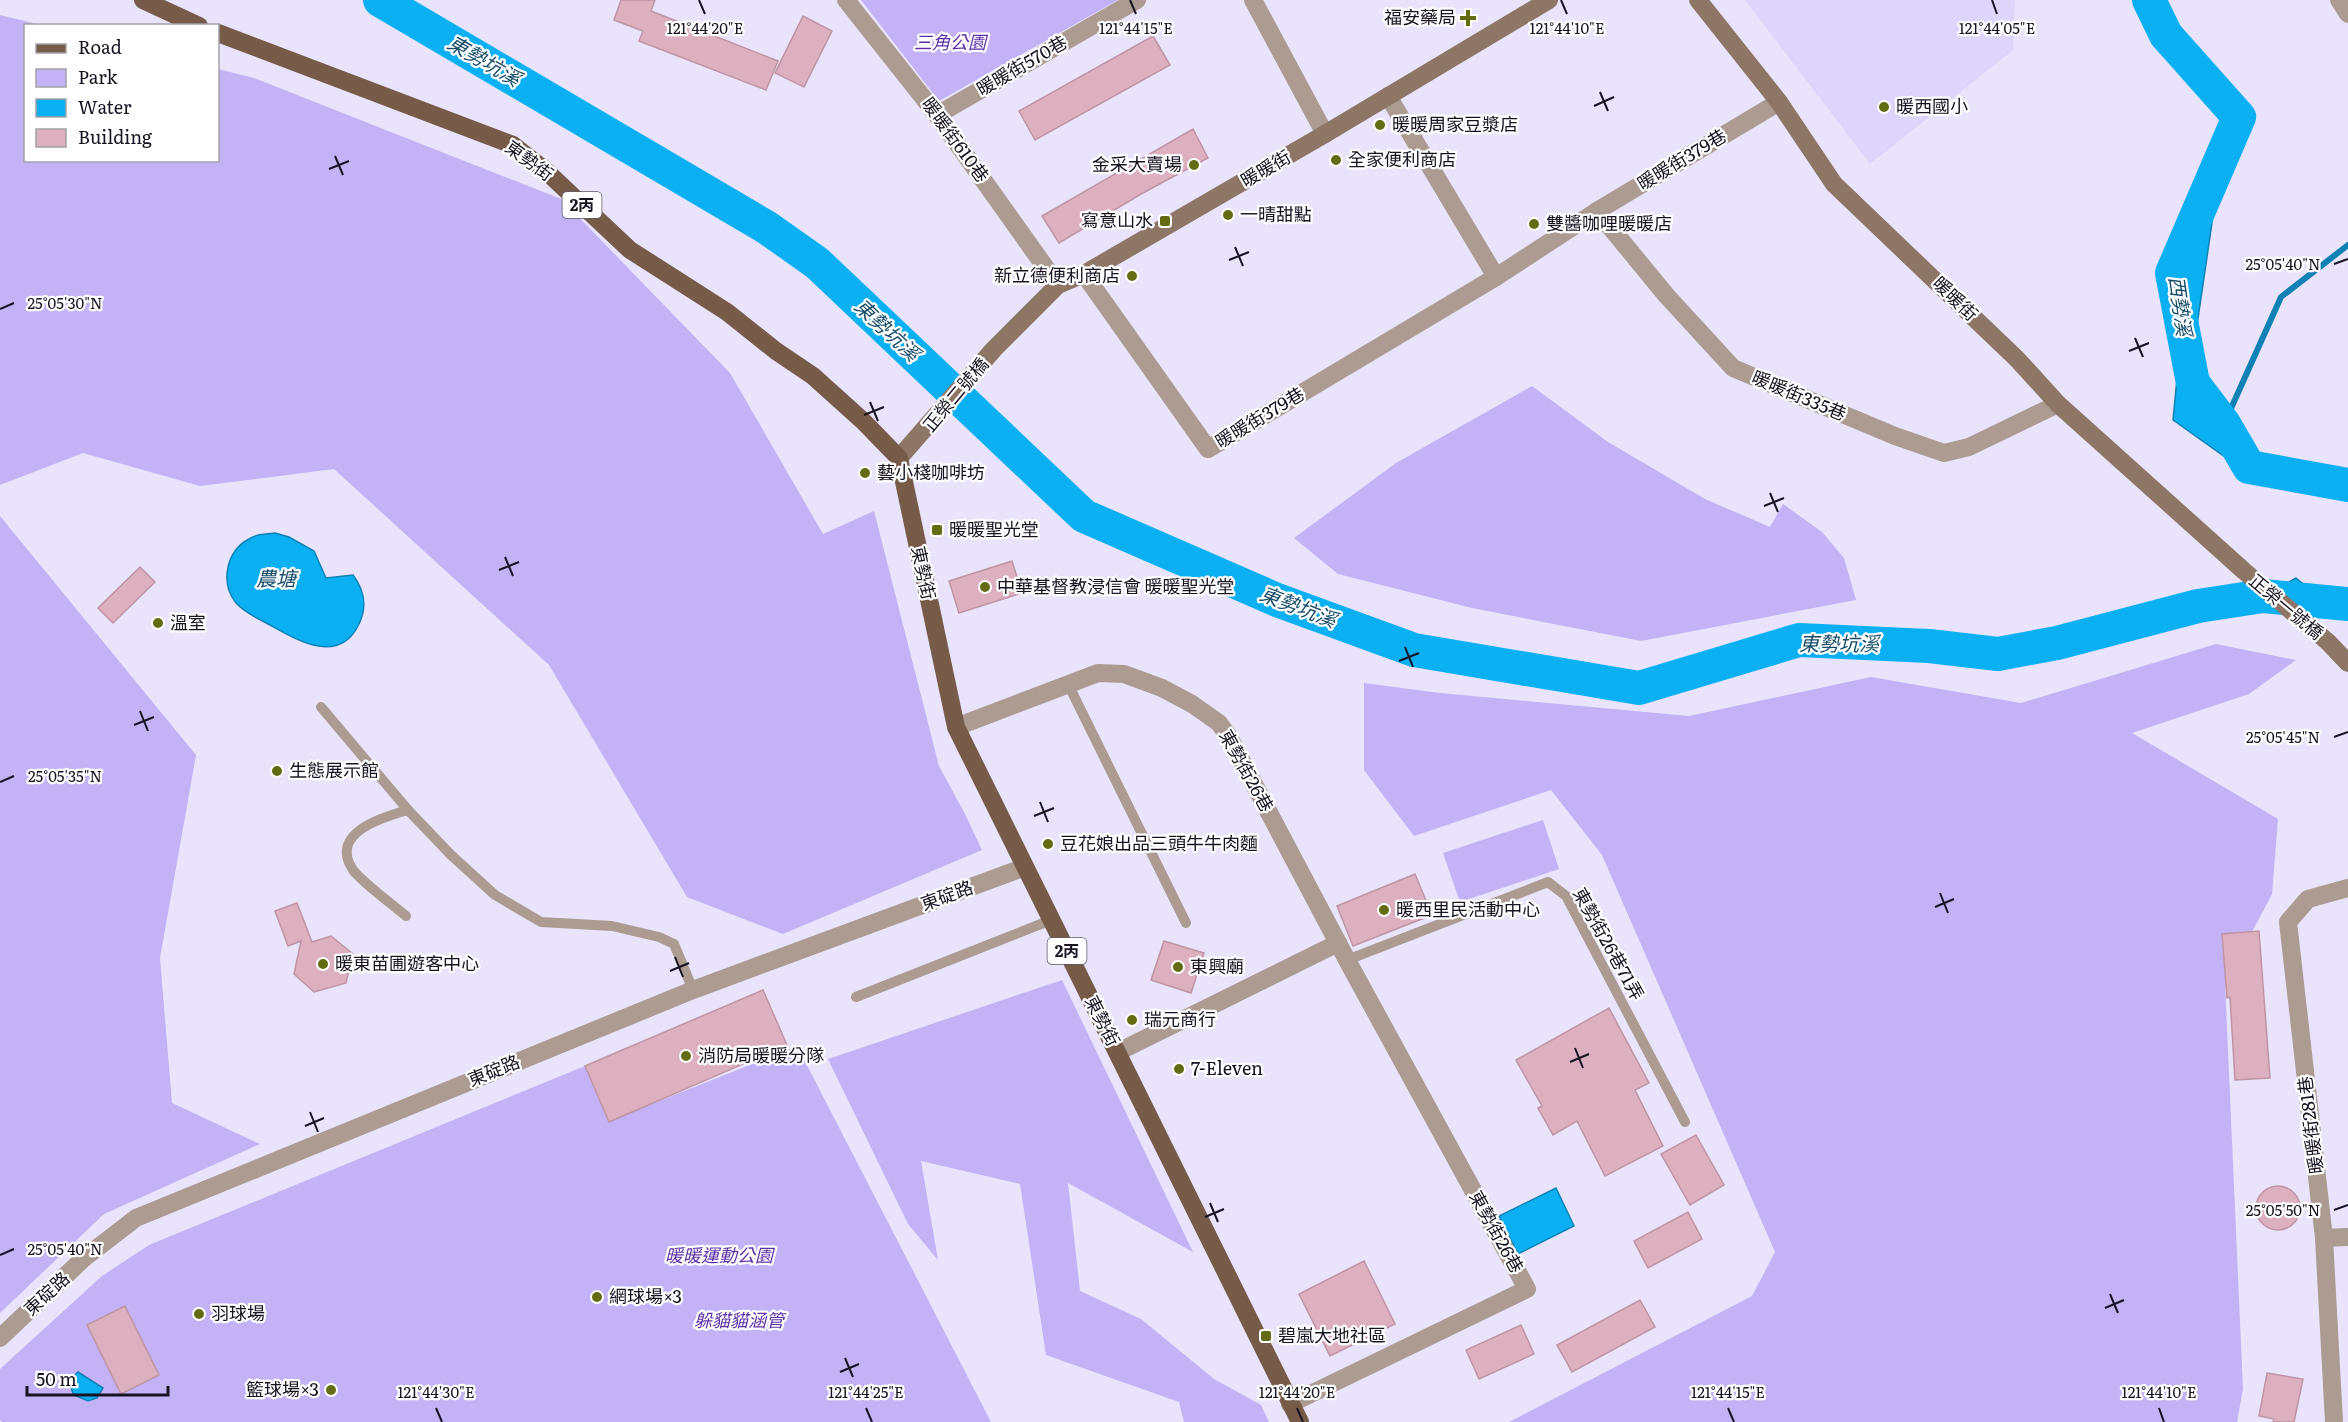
<svg xmlns="http://www.w3.org/2000/svg" width="2348" height="1422" viewBox="0 0 2348 1422" font-family="Literata,'Noto Sans TC',serif">
  <style>
    .built { fill: #ddd5fb }
    .green { fill: #c3b2f6 }
    .water { fill: #0bb0f3; stroke: #0f81b4; stroke-width: 1.5 }
    .lines { fill: none; stroke-linecap: round; stroke-linejoin: round }
    .stream { stroke: #0f81b4; stroke-width: 6 }
    .river { stroke: #0bb0f3; stroke-width: 34 }
    .building { fill: #dcb0bf; stroke: #bf94a3; stroke-width: 1.5 }
    .lane { stroke: #ab9b90; stroke-width: 10 }
    .street { stroke: #ab9b90; stroke-width: 18 }
    .secondary { stroke: #8d7666; stroke-width: 18 }
    .primary { stroke: #775b49; stroke-width: 18 }
    .ticks { fill: none; stroke: #171321; stroke-width: 2 }
    .poi-dot { fill: #636c12; stroke: #fff; stroke-width: 2 }
    .labels { text-anchor: middle; stroke-width: 4.5; stroke-linejoin: round; paint-order: stroke }
    .shield { fill: #fff; stroke: #5d5a64; stroke-width: 1.5 }
    .shield-label { font-size: 16px; font-weight: bold; fill: #171321 }
    .poi-label { font-size: 18px; fill: #171321; stroke: #fff; text-anchor: start }
    .park-label { font-size: 18px; font-style: italic; fill: #5e30a8; stroke: #fff }
    .street-label { font-size: 18px; fill: #171321; stroke: #fff }
    .water-label { font-size: 20px; font-style: italic; fill: #164c68; stroke: #fff }
    .ticks-label { font-size: 15px; text-anchor: middle; fill: #171321; stroke: #fff; stroke-width: 4.5; stroke-linejoin: round; paint-order: stroke }
  </style>
  <rect width="100%" height="100%" fill="#e9e4fc"/>
  <path class="built" d="M1745,0H2015L2013,50L1870,164Z"/>
  <g class="green">
    <path d="M861,0H1118L939,101Z"/>
    <path d="M0,15L41,25L26,26V160H218V69L254,78L561,199L730,373L823,534L874,511L939,766L965,814L982,850L783,934L687,897L549,665L334,469L200,486L83,453L0,485Z"/>
    <path d="M1532,386L1608,442L1705,499L1770,527L1783,504L1822,532L1844,558L1856,600L1641,641L1472,608L1338,574L1294,538L1396,463Z"/>
    <path d="M0,516L196,755L160,958L172,1103L260,1144L104,1214L0,1313Z"/>
    <path d="M2216,644L2296,660L2249,694L2132,733L2278,819L2272,894L2225,983L2243,1389L2237,1422H1509L1752,1296L1775,1252L1602,855L1551,790L1414,836L1364,770V683L1440,693L1689,716L1871,677L2021,703Z"/>
    <path d="M1543,820L1559,869L1460,902L1443,853Z"/>
    <path d="M1062,980L1193,1252L1068,1183L1080,1291L1141,1319L1214,1379L1261,1405L1269,1422H1184L1179,1402L1046,1355L1020,1184L921,1161L938,1260L908,1224L828,1059Z"/>
    <path d="M797,1046L991,1422H2L0,1420V1369L102,1276L149,1245L585,1066L609,1121Z"/>
  </g>
  <g class="water">
    <path d="M2188,198L2214,209L2194,346L2244,466L2348,484V493L2249,474L2173,420L2180,348Z"/>
    <path d="M275,533L289,537L314,551L326,578L353,575C365,591 368,607 358,626C338,665 297,640 270,625C259,619 245,613 236,603C220,583 226,551 249,539C257,534 265,534 275,533Z"/>
    <path d="M2296,578L2317,595L2348,594V613L2321,608L2289,582Z"/>
    <path d="M1556,1188L1574,1226L1518,1254L1499,1216Z"/>
    <path d="M78,1372L103,1388L97,1398L88,1401L74,1395C69,1386 70,1379 78,1372Z"/>
  </g>
  <g class="lines">
    <path class="stream" d="M2224,424L2281,297L2348,245"/>
    <g class="river">
      <path d="M380,0L766,227L817,263L1084,516L1277,600L1414,650L1639,688L1799,640L1929,646L1998,654L2057,643L2198,606L2263,596L2348,604"/>
      <path d="M2149,0L2166,35L2239,117L2172,273L2193,383L2224,424L2249,467L2348,485"/>
    </g>
  </g>
  <g class="building">
    <path d="M621,0H655L651,11L778,61L766,90L639,41L643,31L614,20Z"/>
    <path d="M803,16L832,31L804,87L775,73Z"/>
    <path d="M1153,36L1170,65L1035,140L1019,111Z"/>
    <path d="M1193,129L1208,158L1141,194L1059,243L1042,216Z"/>
    <path d="M1012,561L1022,593L959,613L949,581Z"/>
    <path d="M140,567L155,582L113,623L98,608Z"/>
    <path d="M1415,874L1432,915L1353,946L1337,906Z"/>
    <path d="M297,903L312,942L331,936L353,954L346,983L314,992L294,974L301,941L288,946L275,911Z"/>
    <path d="M2259,931L2270,1078L2235,1080L2230,997L2227,998L2222,934Z"/>
    <path d="M1164,941L1204,953L1191,993L1151,980Z"/>
    <path d="M763,990L787,1045L609,1122L585,1066Z"/>
    <path d="M1609,1008L1649,1083L1635,1090L1663,1146L1605,1176L1577,1121L1553,1135L1538,1108L1542,1106L1516,1060Z"/>
    <path d="M1696,1135L1724,1185L1690,1205L1661,1154Z"/>
    <circle cx="2278" cy="1208" r="22"/>
    <path d="M1688,1212L1702,1239L1648,1268L1634,1241Z"/>
    <path d="M1364,1261L1395,1324L1330,1356L1299,1294Z"/>
    <path d="M1640,1300L1655,1327L1572,1372L1557,1345Z"/>
    <path d="M125,1306L159,1375L121,1394L87,1325Z"/>
    <path d="M1521,1325L1534,1354L1479,1379L1466,1350Z"/>
    <path d="M2267,1373L2303,1379L2294,1422H2273L2274,1419L2259,1416Z"/>
  </g>
  <g class="lines">
    <g class="lane">
      <path d="M1069,686L1186,923"/>
      <path d="M321,707L408,810L451,855L495,895L541,922L612,926L659,937L674,944L693,990"/>
      <path d="M406,916C393,905 362,882 353,870C328,833 383,817 408,810"/>
      <path d="M1347,960L1548,882L1566,896L1685,1122"/>
      <path d="M856,997L1051,920"/>
    </g>
    <g class="street">
      <path d="M846,0L937,115L1058,285"/>
      <path d="M1253,0L1325,134"/>
      <path d="M2339,0L2348,14"/>
      <path d="M1388,96L1496,277"/>
      <path d="M937,115L1137,0"/>
      <path d="M1597,211L1666,295L1733,368L1895,436L1944,453L1969,447L2058,404"/>
      <path d="M1084,274L1208,449L1496,277L1597,211L1779,102"/>
      <path d="M956,727L1098,673L1124,674L1162,688L1192,704L1219,723L1229,737L1347,960L1527,1289L1290,1404"/>
      <path d="M1118,1052L1338,943"/>
      <path d="M2324,1238L2348,1237"/>
      <path d="M0,1338L83,1259L136,1218L693,990L1025,867"/>
      <path d="M2334,1422L2324,1238L2288,922L2308,899L2348,888"/>
    </g>
    <g class="secondary">
      <path d="M1698,0L1779,102L1834,184L2017,359L2058,404L2244,571L2328,642L2348,663"/>
      <path d="M899,458L994,349L1058,285L1084,274L1325,134L1549,0"/>
    </g>
    <g class="primary">
      <path d="M143,0L199,26"/>
      <path d="M218,33L513,145L546,171L630,250L727,312L776,351L813,376L863,421L899,458L956,727L1300,1422"/>
    </g>
  </g>
  <path class="ticks" d="M699,0L705,14M1130,0L1136,14M1561,0L1567,14M1992,0L1997,14M1600,92L1608,111M1594,106L1614,97M335,156L343,175M329,169L349,161M1235,247L1243,266M1229,260L1249,252M2334,264L2348,259M0,309L14,303M2135,338L2143,357M2129,351L2149,343M870,402L878,421M864,415L884,407M1770,493L1778,512M1764,506L1784,498M505,557L513,576M499,570L519,562M1405,647L1413,667M1399,661L1419,653M140,711L148,731M134,725L154,717M2334,737L2348,732M0,782L14,776M1040,802L1048,822M1034,816L1054,808M1940,893L1948,913M1935,907L1954,899M675,957L683,977M670,971L689,963M1575,1048L1583,1068M1570,1062L1589,1054M310,1112L318,1132M305,1126L324,1118M1210,1203L1218,1222M2334,1210L2348,1205M1205,1217L1224,1209M0,1255L14,1249M2110,1294L2118,1313M2105,1308L2124,1300M845,1358L853,1377M840,1372L859,1364M436,1408L442,1422M866,1408L872,1422M1297,1408L1303,1422M1728,1408L1734,1422M2159,1408L2164,1422"/>
  <g class="poi-dot">
    <path d="M1465 9h6v6h6v6h-6v6h-6v-6h-6v-6h6z"/>
    <circle cx="1884" cy="107" r="6"/>
    <circle cx="1380" cy="125" r="6"/>
    <circle cx="1336" cy="160" r="6"/>
    <circle cx="1194" cy="165" r="6"/>
    <circle cx="1228" cy="215" r="6"/>
    <rect x="1159" y="215" width="12" height="12" rx="3"/>
    <circle cx="1534" cy="224" r="6"/>
    <circle cx="1132" cy="276" r="6"/>
    <circle cx="865" cy="473" r="6"/>
    <rect x="931" y="524" width="12" height="12" rx="3"/>
    <circle cx="985" cy="587" r="6"/>
    <circle cx="158" cy="623" r="6"/>
    <circle cx="277" cy="771" r="6"/>
    <circle cx="1048" cy="844" r="6"/>
    <circle cx="1384" cy="910" r="6"/>
    <circle cx="323" cy="964" r="6"/>
    <circle cx="1178" cy="967" r="6"/>
    <circle cx="1132" cy="1020" r="6"/>
    <circle cx="686" cy="1056" r="6"/>
    <circle cx="1179" cy="1069" r="6"/>
    <circle cx="597" cy="1297" r="6"/>
    <circle cx="199" cy="1314" r="6"/>
    <rect x="1260" y="1330" width="12" height="12" rx="3"/>
    <circle cx="331" cy="1390" r="6"/>
  </g>
  <g class="labels">
    <g class="shield">
      <rect x="562.5" y="192" width="39" height="26" rx="4.5"/>
      <rect x="1047.5" y="938" width="39" height="26" rx="4.5"/>
    </g>
    <g class="shield-label">
      <text x="582" y="211">2丙</text>
      <text x="1067" y="957">2丙</text>
    </g>
    <g class="poi-label">
      <text x="1456" y="24" text-anchor="end">福安藥局</text>
      <text x="1896" y="113">暖西國小</text>
      <text x="1392" y="131">暖暖周家豆漿店</text>
      <text x="1348" y="166">全家便利商店</text>
      <text x="1182" y="171" text-anchor="end">金采大賣場</text>
      <text x="1240" y="221">一晴甜點</text>
      <text x="1153" y="227" text-anchor="end">寫意山水</text>
      <text x="1546" y="230">雙醬咖哩暖暖店</text>
      <text x="1120" y="282" text-anchor="end">新立德便利商店</text>
      <text x="877" y="479">藝小棧咖啡坊</text>
      <text x="949" y="536">暖暖聖光堂</text>
      <text x="997" y="593">中華基督教浸信會 暖暖聖光堂</text>
      <text x="170" y="629">溫室</text>
      <text x="289" y="777">生態展示館</text>
      <text x="1060" y="850">豆花娘出品三頭牛牛肉麵</text>
      <text x="1396" y="916">暖西里民活動中心</text>
      <text x="335" y="970">暖東苗圃遊客中心</text>
      <text x="1190" y="973">東興廟</text>
      <text x="1144" y="1026">瑞元商行</text>
      <text x="698" y="1062">消防局暖暖分隊</text>
      <text x="1191" y="1075">7-Eleven</text>
      <text x="609" y="1303">網球場×3</text>
      <text x="211" y="1320">羽球場</text>
      <text x="1278" y="1342">碧嵐大地社區</text>
      <text x="319" y="1396" text-anchor="end">籃球場×3</text>
    </g>
    <g class="park-label">
      <text x="950" y="49">三角公園</text>
      <text x="719" y="1262">暖暖運動公園</text>
      <text x="739" y="1327">躲貓貓涵管</text>
    </g>
    <g class="street-label">
      <text transform="translate(1022 66) rotate(-30)" y="6">暖暖街570巷</text>
      <text transform="translate(955 140) rotate(54)" y="6">暖暖街610巷</text>
      <text transform="translate(1682 160) rotate(-31)" y="6">暖暖街379巷</text>
      <text transform="translate(529 161) rotate(36)" y="6">東勢街</text>
      <text transform="translate(1266 169) rotate(-30)" y="6">暖暖街</text>
      <text transform="translate(1955 299) rotate(44)" y="6">暖暖街</text>
      <text transform="translate(956 395) rotate(-50)" y="6">正榮二號橋</text>
      <text transform="translate(1799 396) rotate(23)" y="6">暖暖街335巷</text>
      <text transform="translate(1260 418) rotate(-31)" y="6">暖暖街379巷</text>
      <text transform="translate(923 573) rotate(78)" y="6">東勢街</text>
      <text transform="translate(2286 607) rotate(40)" y="6">正榮一號橋</text>
      <text transform="translate(1246 771) rotate(61)" y="6">東勢街26巷</text>
      <text transform="translate(947 896) rotate(-20)" y="6">東碇路</text>
      <text transform="translate(1608 944) rotate(61)" y="6">東勢街26巷71弄</text>
      <text transform="translate(1102 1021) rotate(63)" y="6">東勢街</text>
      <text transform="translate(494 1071) rotate(-22)" y="6">東碇路</text>
      <text transform="translate(2311 1125) rotate(-97)" y="6">暖暖街281巷</text>
      <text transform="translate(1496 1232) rotate(61)" y="6">東勢街26巷</text>
      <text transform="translate(47 1294) rotate(-43)" y="6">東碇路</text>
    </g>
    <g class="water-label">
      <text transform="translate(484 61) rotate(30)" y="7">東勢坑溪</text>
      <text transform="translate(2180 306) rotate(82)" y="7">西勢溪</text>
      <text transform="translate(887 330) rotate(43)" y="7">東勢坑溪</text>
      <text x="276" y="586">農塘</text>
      <text transform="translate(1298 607) rotate(21)" y="7">東勢坑溪</text>
      <text x="1839" y="651">東勢坑溪</text>
    </g>
  </g>
  <g class="ticks-label">
    <text x="705" y="34">121°44'20"E</text>
    <text x="1136" y="34">121°44'15"E</text>
    <text x="1567" y="34">121°44'10"E</text>
    <text x="1997" y="34">121°44'05"E</text>
    <text x="2283" y="270">25°05'40"N</text>
    <text x="65" y="309">25°05'30"N</text>
    <text x="2283" y="743">25°05'45"N</text>
    <text x="65" y="782">25°05'35"N</text>
    <text x="2283" y="1216">25°05'50"N</text>
    <text x="65" y="1255">25°05'40"N</text>
    <text x="436" y="1398">121°44'30"E</text>
    <text x="866" y="1398">121°44'25"E</text>
    <text x="1297" y="1398">121°44'20"E</text>
    <text x="1728" y="1398">121°44'15"E</text>
    <text x="2159" y="1398">121°44'10"E</text>
  </g>
  <rect x="24" y="24" width="195" height="138" fill="#ffffff" stroke="#a2a1a6" stroke-width="1.5"/>
  <rect x="36" y="44" width="30" height="9" fill="#775b49" stroke="#a2a1a6" stroke-width="1.5"/>
  <text x="78" y="54" font-size="18" fill="#171321">Road</text>
  <rect x="36" y="69" width="30" height="18" fill="#c3b2f6" stroke="#a2a1a6" stroke-width="1.5"/>
  <text x="78" y="84" font-size="18" fill="#171321">Park</text>
  <rect x="36" y="99" width="30" height="18" fill="#0bb0f3" stroke="#a2a1a6" stroke-width="1.5"/>
  <text x="78" y="114" font-size="18" fill="#171321">Water</text>
  <rect x="36" y="129" width="30" height="18" fill="#dcb0bf" stroke="#a2a1a6" stroke-width="1.5"/>
  <text x="78" y="144" font-size="18" fill="#171321">Building</text>
  <path d="M27 1386v9h141v-9" fill="none" stroke="#171321" stroke-width="3"/>
  <text x="36" y="1386" font-size="18" fill="#171321" stroke="#ffffff" stroke-width="4.5" paint-order="stroke">50 m</text>
</svg>
